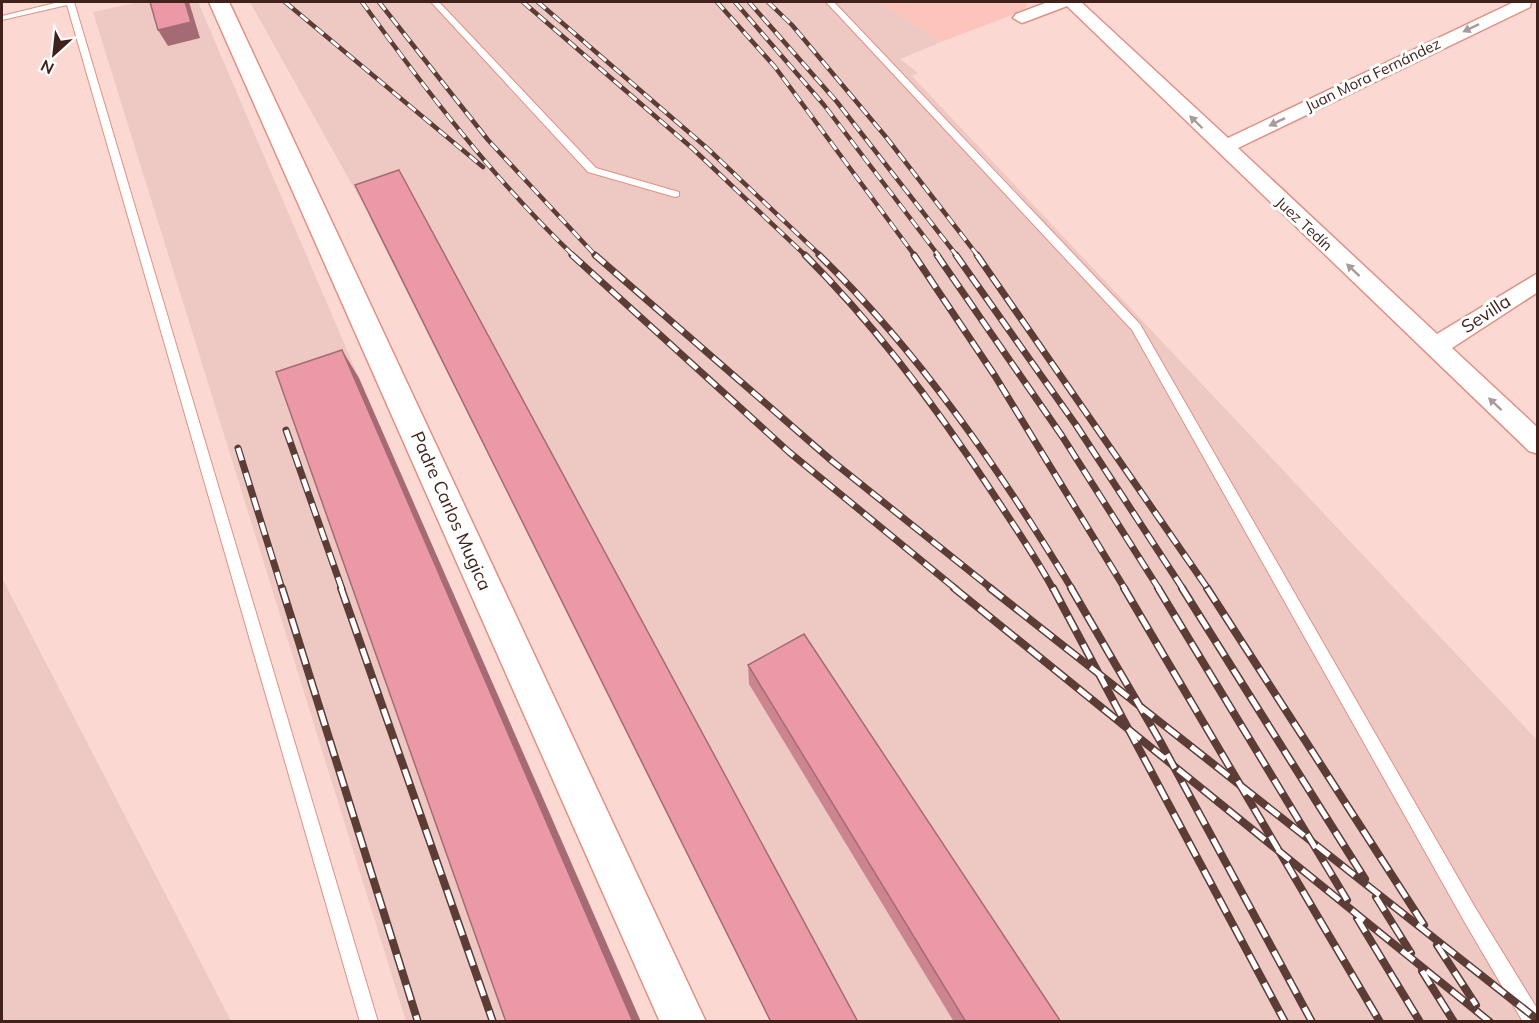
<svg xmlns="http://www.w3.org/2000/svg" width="1539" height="1023" viewBox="0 0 1539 1023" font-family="Mulish,sans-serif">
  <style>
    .built { fill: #eec8c2 }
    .green { fill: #fcc4bb }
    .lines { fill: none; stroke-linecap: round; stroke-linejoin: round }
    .service-casing { stroke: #e09184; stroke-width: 2 }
    .minor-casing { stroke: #e09184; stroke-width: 3 }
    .tertiary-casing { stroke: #e09184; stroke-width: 3 }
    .service { fill: #fff; fill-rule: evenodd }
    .minor { fill: #fff; fill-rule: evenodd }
    .tertiary { fill: #fff; fill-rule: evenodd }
    .rail-far2-casing { stroke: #5c3c37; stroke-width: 4.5 }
    .rail-far1-casing { stroke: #5c3c37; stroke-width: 7 }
    .rail-casing { stroke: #5c3c37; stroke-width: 8 }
    .rail-far2 { stroke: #fff; stroke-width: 3; stroke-dasharray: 10; stroke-linecap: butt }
    .rail-far1 { stroke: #fff; stroke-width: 4.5; stroke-dasharray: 13; stroke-linecap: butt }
    .rail { stroke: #fff; stroke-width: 5; stroke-dasharray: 16; stroke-linecap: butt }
    .wall { fill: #cb8490 }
    .shaded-wall { fill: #a56b75 }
    .building { fill: #ec99a7; stroke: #a56b75; stroke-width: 1.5 }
    .oneway { fill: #a99b99 }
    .labels { text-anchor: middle; stroke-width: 6; stroke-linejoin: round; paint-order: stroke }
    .far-street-label { font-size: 15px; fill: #40211c; stroke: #fff }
    .street-label { font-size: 18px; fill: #40211c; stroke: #fff }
  </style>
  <rect width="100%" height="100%" fill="#fbd8d2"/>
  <g class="built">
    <path d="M140,2H198L359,378L641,1021H406L93,12Z"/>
    <path d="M250,2H880L941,42L900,59L918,73L912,76L1537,740V1021H771L369,215Z"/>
    <path d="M2,578L231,1021H2Z"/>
  </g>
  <path class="green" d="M880,2H1028L1025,10L941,42Z"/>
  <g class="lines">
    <defs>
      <g id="service">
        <path d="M59,2H74L378,1022H360L67,5L2,20V16Z"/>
        <path d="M431,2H439L596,168L679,192V196L675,197L588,172Z"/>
        <path d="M826,2H834L1140,324L1476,909L1538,1010V1022H1523L1464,921L1132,330Z"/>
      </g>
      <path id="minor" d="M1048,2H1081L1228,138L1514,2H1531L1530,7L1238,148L1437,334L1538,273V292L1452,348L1538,428V454L1529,451L1067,6L1022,23L1013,18L1016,14Z"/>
      <path id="tertiary" d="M209,2H229L706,1022H660Z"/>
    </defs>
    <use href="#service" class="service-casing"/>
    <use href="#minor" class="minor-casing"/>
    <use href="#tertiary" class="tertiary-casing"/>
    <use href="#service" class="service"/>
    <use href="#minor" class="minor"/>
    <use href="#tertiary" class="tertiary"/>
    <defs>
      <g id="rail-far2">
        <path d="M285,2L483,167"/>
        <path d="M362,2C425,89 496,182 574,256"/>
        <path d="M379,2L488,140L596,256"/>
        <path d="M523,2L692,148L806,256"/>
        <path d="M538,2L707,148L821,256"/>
        <path d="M717,2L775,67L915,256"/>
        <path d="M735,2L824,105L939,256"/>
        <path d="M749,2L837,102L957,256"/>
        <path d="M768,2L792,25L886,137L978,256"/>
      </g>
      <g id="rail-far1">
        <path d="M572,255L789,452L956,589"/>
        <path d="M595,255L832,461L992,589"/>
        <path d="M805,255C876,326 937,408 992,492C1013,524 1035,556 1053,589"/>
        <path d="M819,255C919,352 1000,470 1072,589"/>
        <path d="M914,255L995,376L1125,589"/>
        <path d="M937,255L1062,436L1159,589"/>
        <path d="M956,255L1076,425L1183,589"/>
        <path d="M977,255L1208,589"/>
        <path d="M286,430L342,589"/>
        <path d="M238,448L282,589"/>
      </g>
      <g id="rail">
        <path d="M282,588L418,1022"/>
        <path d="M341,588L493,1022"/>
        <path d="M954,588L1490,1022"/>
        <path d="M990,588L1538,1020"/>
        <path d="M1053,588L1285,1022"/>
        <path d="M1071,588L1160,741L1312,1022"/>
        <path d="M1124,588L1380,1022"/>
        <path d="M1158,588L1347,900"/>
        <path d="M1182,588L1365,879"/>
        <path d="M1207,588L1424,925"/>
        <path d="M1376,897L1411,953"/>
        <path d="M1357,918L1420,1022"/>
        <path d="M1437,945L1476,1005"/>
        <path d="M1422,971L1454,1022"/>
      </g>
    </defs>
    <use href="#rail-far2" class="rail-far2-casing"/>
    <use href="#rail-far1" class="rail-far1-casing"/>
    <use href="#rail" class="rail-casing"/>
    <use href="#rail-far2" class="rail-far2"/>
    <use href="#rail-far1" class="rail-far1"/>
    <use href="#rail" class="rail"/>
  </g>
  <g class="wall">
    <path d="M369,215L858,1022H771Z"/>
    <path d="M748,665L1061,1022H954L749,684Z"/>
  </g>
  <g class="shaded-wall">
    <path d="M185,2H189L200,38L168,46L158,30Z"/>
    <path d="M342,350L359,378L641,1022H633Z"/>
  </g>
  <g class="building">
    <path d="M150,2H185L191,22L158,30Z"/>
    <path d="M399,170L858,1022H771L355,185Z"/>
    <path d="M342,350L633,1022H506L276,372Z"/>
    <path d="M804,634L1061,1022H966L748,665Z"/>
  </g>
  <defs><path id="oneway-solid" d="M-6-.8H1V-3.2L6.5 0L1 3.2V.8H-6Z" transform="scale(1.5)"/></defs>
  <g class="oneway">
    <use href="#oneway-solid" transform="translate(1471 28) rotate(154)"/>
    <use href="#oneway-solid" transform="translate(1196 122) rotate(-136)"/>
    <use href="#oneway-solid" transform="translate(1277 122) rotate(154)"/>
    <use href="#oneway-solid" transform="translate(1353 270) rotate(-137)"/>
    <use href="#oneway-solid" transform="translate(1495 404) rotate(-137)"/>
  </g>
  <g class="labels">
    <g class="far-street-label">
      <text transform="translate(1373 75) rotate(-26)" y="5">Juan Mora Fernández</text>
      <text transform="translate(1304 224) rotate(43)" y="5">Juez Tedín</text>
    </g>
    <g class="street-label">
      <text transform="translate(1486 314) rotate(-33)" y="6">Sevilla</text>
      <text transform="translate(451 511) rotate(66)" y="6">Padre Carlos Mugica</text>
    </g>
  </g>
  <rect width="1539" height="1023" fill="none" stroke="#40211c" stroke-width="6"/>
  <g transform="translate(54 54) rotate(207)" stroke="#ffffff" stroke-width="4.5" paint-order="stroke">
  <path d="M0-4.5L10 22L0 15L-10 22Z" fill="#40211c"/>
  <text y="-9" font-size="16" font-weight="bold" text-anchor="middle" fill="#40211c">N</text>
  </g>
</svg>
